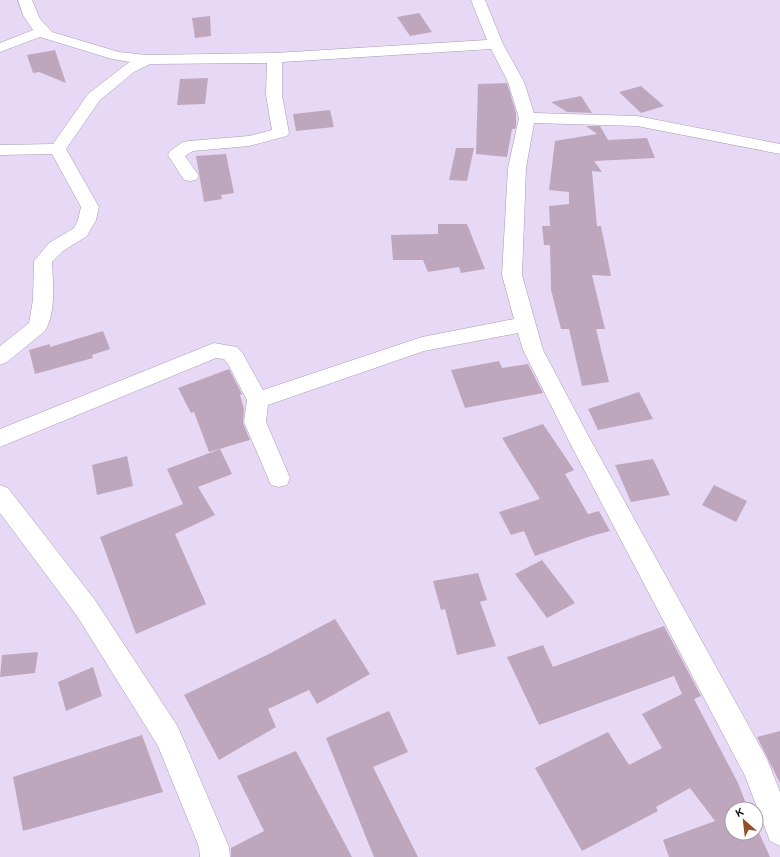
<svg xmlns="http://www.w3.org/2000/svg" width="780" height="857" viewBox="0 0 780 857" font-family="Quicksand,sans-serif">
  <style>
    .building { fill: #bea7bd }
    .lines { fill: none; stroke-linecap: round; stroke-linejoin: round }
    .minor-casing { stroke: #a79ab4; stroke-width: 1 }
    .minor { fill: #fff; fill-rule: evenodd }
  </style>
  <rect width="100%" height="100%" fill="#e7d9f5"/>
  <g class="building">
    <path d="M419,13L432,32L410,36L397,17Z"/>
    <path d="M210,16L211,36L195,38L192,18Z"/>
    <path d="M55,50L66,83L39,72L33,73L27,55Z"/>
    <path d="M208,78L205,104L177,105L180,79Z"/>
    <path d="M507,83L516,113V126L515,129H512L507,157L476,154L478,84Z"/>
    <path d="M641,86L664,106L641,113L619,92Z"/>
    <path d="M581,96L592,113L567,112L551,102Z"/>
    <path d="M330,110L334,127L296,131L293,114Z"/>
    <path d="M586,126H600L608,140L647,138L655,158L594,161L602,172L592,171L597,226H601L611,276L592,275L605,329H596L609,382L582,386L569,329H561L551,290L550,245H544L542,226H550L549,206L569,204V192L549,190L555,141L597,134Z"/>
    <path d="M456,148H474L467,181L449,180Z"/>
    <path d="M226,154L234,193L221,195L222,199L204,202L196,156Z"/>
    <path d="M438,224H467L485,269L461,273L459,267L428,272L423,260H393L391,235L438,234Z"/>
    <path d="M103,331L110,349L92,355L93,358L35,374L29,350L50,344V347Z"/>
    <path d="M499,361L502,368L528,364L543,393L465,408L451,370Z"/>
    <path d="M229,369L242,394L240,395L244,409L243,423L250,440L209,452L194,412L191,413L178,388Z"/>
    <path d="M639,392L653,419L598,430L588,409Z"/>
    <path d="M543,424L574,470L565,474L588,514L599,511L610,531L588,537L535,556L524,531L511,535L499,512L540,499L502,438Z"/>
    <path d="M220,449L232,474L198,487L215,515L175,534L206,604L136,634L100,537L183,504L167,469Z"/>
    <path d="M127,456L133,486L97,495L92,465Z"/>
    <path d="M653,459L670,495L631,502L615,465Z"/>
    <path d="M714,485L747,501L736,522L702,505Z"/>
    <path d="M542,560L575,603L547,618L515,574Z"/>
    <path d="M478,573L487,600L480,602L496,646L457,655L445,609L441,610L433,581Z"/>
    <path d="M335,619L370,674L317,704L309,690L268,709L276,727L219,760L184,695L271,653Z"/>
    <path d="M664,626L701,696L694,699L738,783L748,809H732V833H756V826L770,857H669L663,840L715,821L690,788L656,807L658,811L582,851L535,768L608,732L629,765L662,748L642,714L682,694L674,676L539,725L507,657L543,645L553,667Z"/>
    <path d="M38,652L35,673L0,677L2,655Z"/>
    <path d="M93,667L102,696L66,711L58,682Z"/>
    <path d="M389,711L408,752L373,767L418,857H374L326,738Z"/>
    <path d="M780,731V783L757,737Z"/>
    <path d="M142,735L163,792L23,831L13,777Z"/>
    <path d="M296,751L352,857H231V848L264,831L237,776Z"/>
  </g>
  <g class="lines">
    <defs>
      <g id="minor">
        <path d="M18,0H32L40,19L52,32L119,52L147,55L275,53L487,40L471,0H485L503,44L524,82L534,113L637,116L780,144V154L637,126L534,123L526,168L522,275L543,350L590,439L767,759L780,792V846L770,841L745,776L571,445L523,350L518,333L424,351L268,405L266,422L290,478L287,485L279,487L271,485L244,422L247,400L228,364L224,359L216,358L0,447V429L214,343L237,347L243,354L263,390L422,337L514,319L502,275L508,168L519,118L508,82L491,49L282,62V95L289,133L287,136L249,146L193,151L185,156L199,176L196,180L190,181L184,180L168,155L170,151L183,142L189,141L249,136L272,130L266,95L267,63L150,64L134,72L100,100L66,149L99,207L96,220L87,236L63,251L52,262C53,284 56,312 45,331L7,362L0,365V346L29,323L33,300L34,261L49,243L74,228L78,220L81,207L52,154L0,155V145L53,144L88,94L124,66L130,62L112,59L40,37L0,52V43L33,30L23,15Z"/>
        <path d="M0,485L8,488L95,600L178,727L229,847L230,857H200L199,847L158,746L77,616L0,513Z"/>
      </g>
    </defs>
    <use href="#minor" class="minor-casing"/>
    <use href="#minor" class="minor"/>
  </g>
  <g transform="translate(744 821) rotate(332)"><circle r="19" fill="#ffffff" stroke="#9f9da1"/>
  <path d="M0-3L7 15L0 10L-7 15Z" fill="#944f26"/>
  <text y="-6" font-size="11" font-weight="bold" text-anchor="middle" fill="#0f0a13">K</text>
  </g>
</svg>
